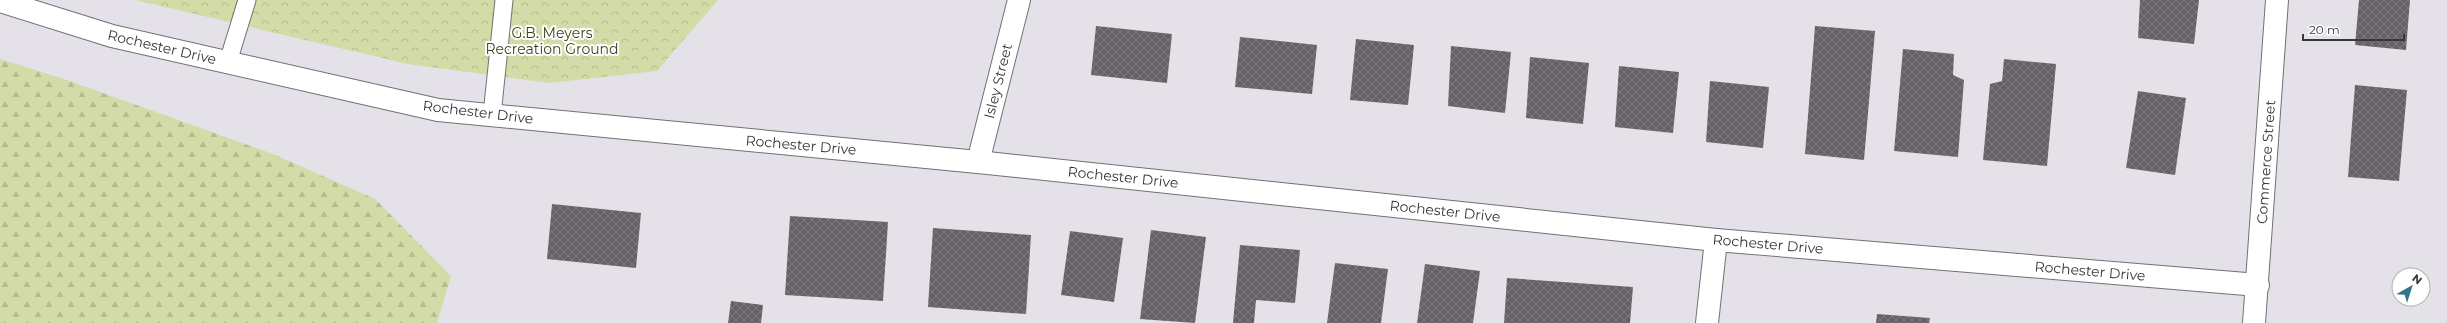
<svg xmlns="http://www.w3.org/2000/svg" width="2447" height="323" viewBox="0 0 2447 323" font-family="Montserrat,sans-serif">
  <style>
    .forest { fill: url(#forest-firs) }
    .park { fill: url(#park-crowns) }
    .building { fill: url(#building-cross-hatch) }
    .lines { fill: none; stroke-linecap: round; stroke-linejoin: round }
    .service-casing { stroke: #736f76; stroke-width: 19 }
    .minor-casing { stroke: #736f76; stroke-width: 24 }
    .tertiary-casing { stroke: #736f76; stroke-width: 24 }
    .service { stroke: #fff; stroke-width: 17 }
    .minor { stroke: #fff; stroke-width: 22 }
    .tertiary { stroke: #fff; stroke-width: 22 }
    .labels { text-anchor: middle; stroke-width: 4; stroke-linejoin: round; paint-order: stroke }
    .park-label { font-size: 14px; fill: #3d421d; stroke: #fff }
    .street-label { font-size: 14px; fill: #383639; stroke: #fff }
  </style>
  <defs>
    <pattern id="forest-firs" width="22" height="20" patternUnits="userSpaceOnUse"><rect width="22" height="20" fill="#d2dca6"/><path d="M5 1l3.5 6h-7zM16 11l3.5 6h-7z" fill="#b5bd90"/></pattern>
    <pattern id="park-crowns" width="20" height="18" patternUnits="userSpaceOnUse"><rect width="20" height="18" fill="#d2dca6"/><path d="M2 6a3 3 0 1 1 6 0M12 15a3 3 0 1 1 6 0" fill="none" stroke="#b5bd90"/></pattern>
    <pattern id="building-cross-hatch" width="8" height="8" patternUnits="userSpaceOnUse"><rect width="8" height="8" fill="#676166"/><path d="M0 0l8 8M0 8l8-8" fill="none" stroke="#7e7a7e"/></pattern>
  </defs>
  <rect width="100%" height="100%" fill="#e5e1e8"/>
  <path class="forest" d="M0,59L64,79L273,154L375,199L451,276L437,323H0Z"/>
  <path class="park" d="M135,0H718L657,71L549,83L408,64Z"/>
  <g class="building">
    <path d="M2140,0H2199L2194,44L2138,38Z"/>
    <path d="M2359,0H2410L2406,50L2355,45Z"/>
    <path d="M1096,26L1172,34L1167,83L1091,75Z"/>
    <path d="M1815,26L1875,31L1864,160L1805,154Z"/>
    <path d="M1240,37L1317,45L1312,94L1235,87Z"/>
    <path d="M1356,39L1414,45L1408,105L1350,100Z"/>
    <path d="M1451,46L1511,52L1505,113L1448,106Z"/>
    <path d="M1903,49L1954,54L1953,75L1964,80L1958,157L1894,151Z"/>
    <path d="M1530,57L1589,63L1583,124L1526,118Z"/>
    <path d="M2004,59L2056,64L2047,166L1983,160L1990,84L2002,81Z"/>
    <path d="M1619,66L1679,72L1673,133L1615,127Z"/>
    <path d="M1710,81L1769,87L1763,148L1706,142Z"/>
    <path d="M2355,85L2407,90L2399,181L2348,177Z"/>
    <path d="M2138,91L2186,98L2175,175L2126,168Z"/>
    <path d="M552,204L641,213L636,268L547,259Z"/>
    <path d="M790,216L888,222L883,301L785,295Z"/>
    <path d="M933,228L1031,235L1026,314L928,307Z"/>
    <path d="M1151,230L1206,237L1195,323L1140,319Z"/>
    <path d="M1070,231L1123,238L1114,302L1061,295Z"/>
    <path d="M1240,245L1300,250L1295,303L1256,300L1254,323H1233Z"/>
    <path d="M1335,263L1388,269L1381,323H1327Z"/>
    <path d="M1425,264L1480,271L1473,323H1417Z"/>
    <path d="M1507,278L1633,287L1630,323H1504Z"/>
    <path d="M731,301L763,305L761,323H728Z"/>
    <path d="M1877,314L1930,318L1929,323H1876Z"/>
  </g>
  <g class="lines">
    <defs>
      <g id="service">
        <path d="M228,62L247,0"/>
        <path d="M492,115L504,0"/>
      </g>
      <g id="minor">
        <path d="M0,1L112,36L438,110L978,162L1716,240L2258,285"/>
        <path d="M978,162L1019,0"/>
        <path d="M1707,323L1716,240"/>
      </g>
      <path id="tertiary" d="M2254,323L2277,0"/>
    </defs>
    <use href="#service" class="service-casing"/>
    <use href="#minor" class="minor-casing"/>
    <use href="#tertiary" class="tertiary-casing"/>
    <use href="#service" class="service"/>
    <use href="#minor" class="minor"/>
    <use href="#tertiary" class="tertiary"/>
  </g>
  <g class="labels">
    <g class="park-label">
      <text x="552" y="38">G.B. Meyers<tspan x="552" dy="16">Recreation Ground</tspan></text>
    </g>
    <g class="street-label">
      <text transform="translate(162 47) rotate(13)" y="5">Rochester Drive</text>
      <text transform="translate(998 81) rotate(-76)" y="5">Isley Street</text>
      <text transform="translate(478 112) rotate(7)" y="5">Rochester Drive</text>
      <text transform="translate(801 145) rotate(5)" y="5">Rochester Drive</text>
      <text transform="translate(2266 162) rotate(-86)" y="5">Commerce Street</text>
      <text transform="translate(1123 177) rotate(6)" y="5">Rochester Drive</text>
      <text transform="translate(1445 211) rotate(6)" y="5">Rochester Drive</text>
      <text transform="translate(1768 244) rotate(5)" y="5">Rochester Drive</text>
      <text transform="translate(2090 271) rotate(5)" y="5">Rochester Drive</text>
    </g>
  </g>
  <g transform="translate(2411 287) rotate(39)"><circle r="19" fill="#ffffff" stroke="#afafb0"/>
  <path d="M0-3L7 15L0 10L-7 15Z" fill="#337786"/>
  <text y="-6" font-size="11" font-weight="bold" text-anchor="middle" fill="#383639">N</text>
  </g>
  <path d="M2303 34v6h101v-6" fill="none" stroke="#383639" stroke-width="2"/>
  <text x="2309" y="34" font-size="12" fill="#383639" stroke="#ffffff" stroke-width="3" paint-order="stroke">20 m</text>
</svg>
